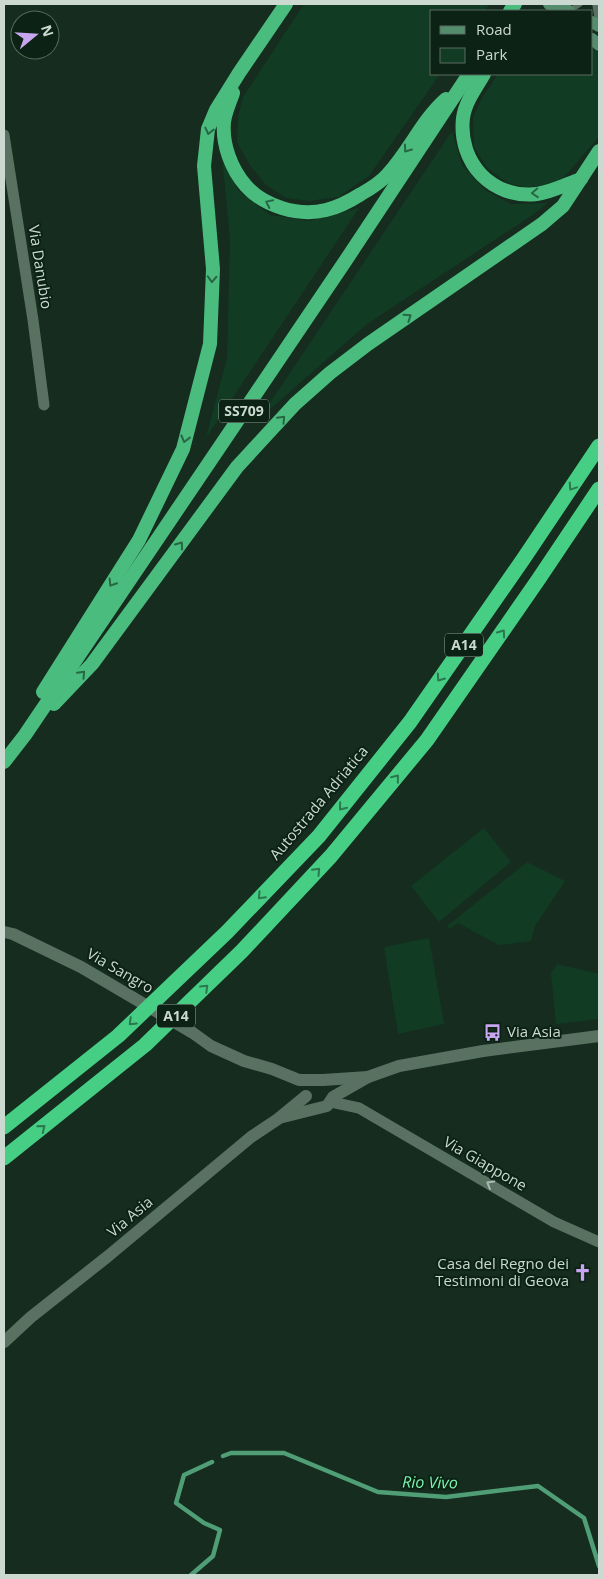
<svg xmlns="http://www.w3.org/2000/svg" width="603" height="1579" viewBox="0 0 603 1579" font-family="'Open Sans',sans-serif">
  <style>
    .green { fill: #123b24 }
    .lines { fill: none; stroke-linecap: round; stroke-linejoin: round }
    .stream { stroke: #4f9e76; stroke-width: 4.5 }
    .service { stroke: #587161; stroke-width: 5.5 }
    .minor { stroke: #587161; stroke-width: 11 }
    .tertiary { stroke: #587161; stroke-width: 12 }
    .secondary { stroke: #538d6c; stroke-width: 12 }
    .trunk { stroke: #4abc7e; stroke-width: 14 }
    .motorway { stroke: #47ce85; stroke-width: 15 }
    .oneway { stroke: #286744 }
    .oneway2 { stroke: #2a784d }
    .oneway3 { stroke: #a8baaf }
    .labels { text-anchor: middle; stroke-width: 4; stroke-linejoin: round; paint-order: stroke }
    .shield { fill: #0c2215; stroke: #92a298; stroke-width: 1 }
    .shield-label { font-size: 14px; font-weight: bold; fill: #cbd9d0 }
    .street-label { font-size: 15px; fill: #cbd9d0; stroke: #0c2215 }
    .poi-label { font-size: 15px; fill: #cbd9d0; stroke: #0c2215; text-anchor: start }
    .water-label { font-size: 16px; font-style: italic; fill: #7af8ae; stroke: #0c2215 }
  </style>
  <rect width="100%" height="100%" fill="#152c1e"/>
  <g class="green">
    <path d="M304,4H490L484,11H432V74H440L369,176L338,197L309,201L286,198L266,185L249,164L237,142L238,117L243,97Z"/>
    <path d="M592,48L599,53L598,138L564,177L548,186L525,187L508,183L487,168L474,147L473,118L482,98L498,74H592Z"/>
    <path d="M452,131L462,165L485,190L511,204L548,203L531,216L367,324L259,419Z"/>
    <path d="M221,146L238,190L270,215L309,221L359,208L206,438L227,358L230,240Z"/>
    <path d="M484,828L511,862L439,922L411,886Z"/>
    <path d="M527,862L565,881L535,926L531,941L499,945L458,923L450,929L447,926Z"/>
    <path d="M429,938L444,1024L398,1034L384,947Z"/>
    <path d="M557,964L599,974V1019L556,1024L551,973Z"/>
  </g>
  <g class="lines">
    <g class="stream">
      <path d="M223,1456L231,1453H284L378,1492L446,1497L538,1486L584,1518L599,1566"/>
      <path d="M191,1575L213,1556L220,1530L204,1523L176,1503L184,1475L212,1462"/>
    </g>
    <g class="service">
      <path d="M595,4L598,23"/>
      <path d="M569,11L580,4"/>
    </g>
    <g class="minor">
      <path d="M4,135L33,320L44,405"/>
      <path d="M331,1102L359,1108L554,1222L599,1242"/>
    </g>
    <g class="tertiary">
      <path d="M4,932L13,934L81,967L193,1033L211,1046L244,1061L272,1069L299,1080H323L368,1077"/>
      <path d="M283,1117L327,1106L333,1097L368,1077L399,1066L483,1051L599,1036"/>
      <path d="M4,1342L31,1317L107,1257L251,1137L278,1119L306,1096"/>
    </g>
    <g class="secondary">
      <path d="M549,4L569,11"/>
      <path d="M592,22L599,26"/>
      <path d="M592,39L599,45"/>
    </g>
    <g class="trunk">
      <path d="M510,11L515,4"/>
      <path d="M484,74C476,88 465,102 463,118C458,163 492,199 537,194C552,192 567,184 581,179"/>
      <path d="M233,93C230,102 225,113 224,122C222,144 231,169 246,186C264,206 298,217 326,210C339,207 350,201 361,194C370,189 381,182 388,174C410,150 422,120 446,99"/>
      <path d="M43,692L139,540L183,449L210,344L213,269L204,166L208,129L216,110L239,73L286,4"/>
      <path d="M54,704L92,664L237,467L295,404L330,373L368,344L542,224L563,206L599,151"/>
      <path d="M4,762L25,735L346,260L469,74"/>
    </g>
    <g class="motorway">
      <path d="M4,1127L118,1036L227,932L319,836L410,722L524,558L599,446"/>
      <path d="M4,1158L145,1045L242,951L331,856L427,740L538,580L599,489"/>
    </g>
  </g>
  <defs><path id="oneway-chevron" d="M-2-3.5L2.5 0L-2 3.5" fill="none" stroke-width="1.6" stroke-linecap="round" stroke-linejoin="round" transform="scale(1.25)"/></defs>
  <g class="oneway">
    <use href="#oneway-chevron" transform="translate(209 131) rotate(103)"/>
    <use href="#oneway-chevron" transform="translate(407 149) rotate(126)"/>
    <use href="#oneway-chevron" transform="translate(535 193) rotate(176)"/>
    <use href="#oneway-chevron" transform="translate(269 203) rotate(-154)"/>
    <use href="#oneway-chevron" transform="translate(212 279) rotate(93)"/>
    <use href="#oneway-chevron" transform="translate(408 317) rotate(-34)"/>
    <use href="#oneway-chevron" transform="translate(282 419) rotate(-47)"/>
    <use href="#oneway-chevron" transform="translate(185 439) rotate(104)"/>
    <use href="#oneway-chevron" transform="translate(180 545) rotate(-54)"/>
    <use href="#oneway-chevron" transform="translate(112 583) rotate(122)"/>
    <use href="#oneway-chevron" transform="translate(82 674) rotate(-47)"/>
  </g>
  <g class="oneway2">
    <use href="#oneway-chevron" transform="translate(572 487) rotate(124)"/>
    <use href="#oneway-chevron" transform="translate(502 633) rotate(-55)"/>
    <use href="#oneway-chevron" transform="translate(440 678) rotate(125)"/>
    <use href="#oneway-chevron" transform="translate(396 778) rotate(-51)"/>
    <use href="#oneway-chevron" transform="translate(342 807) rotate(129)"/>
    <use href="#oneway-chevron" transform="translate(317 871) rotate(-47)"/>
    <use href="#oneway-chevron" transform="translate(261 896) rotate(134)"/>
    <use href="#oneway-chevron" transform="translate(205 988) rotate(-44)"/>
    <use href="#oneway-chevron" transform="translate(132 1022) rotate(136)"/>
    <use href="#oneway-chevron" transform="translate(42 1128) rotate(-39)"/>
  </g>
  <use class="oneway3" href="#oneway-chevron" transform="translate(490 1184) rotate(-150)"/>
  <defs>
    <symbol id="bus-bare" viewBox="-9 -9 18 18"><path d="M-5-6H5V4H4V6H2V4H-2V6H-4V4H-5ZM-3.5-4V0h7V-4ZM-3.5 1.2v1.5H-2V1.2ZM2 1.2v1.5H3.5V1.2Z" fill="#c8a6ef" stroke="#0c2215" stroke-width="2.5" paint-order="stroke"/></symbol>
    <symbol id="church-bare" viewBox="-9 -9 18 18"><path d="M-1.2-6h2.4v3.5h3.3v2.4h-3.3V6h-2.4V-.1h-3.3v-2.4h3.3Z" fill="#c8a6ef" stroke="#0c2215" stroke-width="2.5" paint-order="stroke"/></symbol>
  </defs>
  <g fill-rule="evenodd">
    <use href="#bus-bare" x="480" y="1020" width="25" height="25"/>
    <use href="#church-bare" x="570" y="1260" width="25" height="25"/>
  </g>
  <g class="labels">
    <g class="shield">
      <rect x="219" y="399.5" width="50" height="23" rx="4"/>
      <rect x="445" y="633.5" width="38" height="23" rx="4"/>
      <rect x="157" y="1004.5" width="38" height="23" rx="4"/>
    </g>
    <g class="shield-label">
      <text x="244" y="416">SS709</text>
      <text x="464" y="650">A14</text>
      <text x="176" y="1021">A14</text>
    </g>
    <g class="street-label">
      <text transform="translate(40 267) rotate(81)" y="5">Via Danubio</text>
      <text transform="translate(319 803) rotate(-50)" y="5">Autostrada Adriatica</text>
      <text transform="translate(120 971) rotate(30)" y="5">Via Sangro</text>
      <text transform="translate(485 1164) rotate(30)" y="5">Via Giappone</text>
      <text transform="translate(130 1217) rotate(-40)" y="5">Via Asia</text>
    </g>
    <g class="poi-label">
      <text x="507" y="1037">Via Asia</text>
      <text x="569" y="1269" text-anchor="end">Casa del Regno dei<tspan x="569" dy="17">Testimoni di Geova</tspan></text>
    </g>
    <g class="water-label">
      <text transform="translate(430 1482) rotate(1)" y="6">Rio Vivo</text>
    </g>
  </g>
  <rect width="603" height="1579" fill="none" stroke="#cbd9d0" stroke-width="10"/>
  <rect x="430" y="10" width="162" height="65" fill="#0c2215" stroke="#586b60"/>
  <rect x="440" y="26" width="25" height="8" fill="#538d6c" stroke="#586b60"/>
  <text x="476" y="35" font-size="15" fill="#cbd9d0">Road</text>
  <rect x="440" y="48" width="25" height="15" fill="#123b24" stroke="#586b60"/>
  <text x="476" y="60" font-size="15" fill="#cbd9d0">Park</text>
  <g transform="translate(35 35) rotate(72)"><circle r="24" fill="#0c2215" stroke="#586b60"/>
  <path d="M0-4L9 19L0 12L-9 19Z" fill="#c8a6ef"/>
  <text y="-8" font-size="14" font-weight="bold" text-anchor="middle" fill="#cbd9d0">N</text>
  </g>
</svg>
